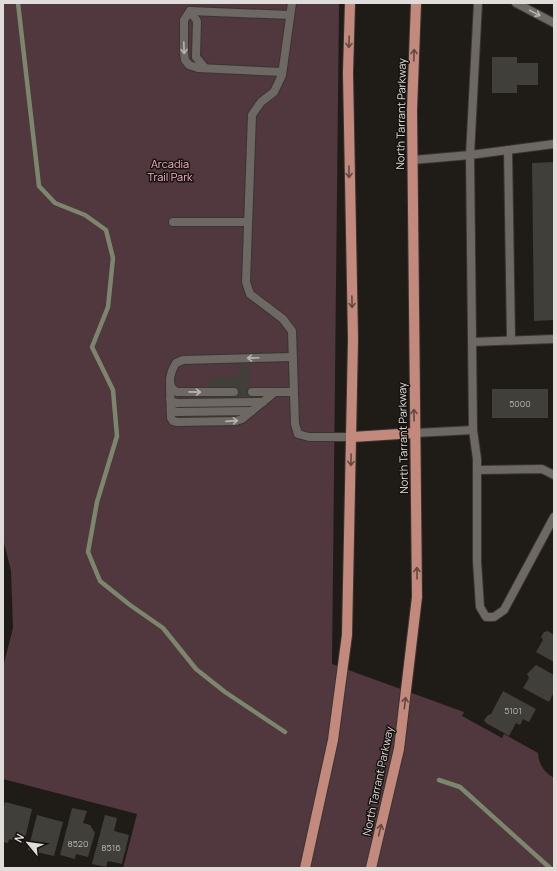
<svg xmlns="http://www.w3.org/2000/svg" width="557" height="871" viewBox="0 0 557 871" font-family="Manrope,sans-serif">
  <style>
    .green { fill: #51373e }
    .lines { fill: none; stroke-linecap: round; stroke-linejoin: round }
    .stream { stroke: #7c866d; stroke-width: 4.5 }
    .building { fill: #413f3a }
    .lane-casing { stroke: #383533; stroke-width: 10 }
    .primary-casing { stroke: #383533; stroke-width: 12 }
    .lane { stroke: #6d6863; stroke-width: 8 }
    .primary { stroke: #c3897c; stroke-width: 10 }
    .oneway { stroke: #b7b3b0 }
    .oneway2 { stroke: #644840 }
    .labels { text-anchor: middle; stroke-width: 3; stroke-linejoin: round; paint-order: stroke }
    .number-label { font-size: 9px; fill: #b8b5b2 }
    .street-label { font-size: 11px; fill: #dfdcda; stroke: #16120f }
    .park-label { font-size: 11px; fill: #f7b0c5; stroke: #16120f }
  </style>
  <rect width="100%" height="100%" fill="#1f1b17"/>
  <path class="green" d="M3,3H339L332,664L464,712L462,716L502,738L504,734L538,753C539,765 544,772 554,778V868H123L137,814L3,779V667L13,628L11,571L3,539Z"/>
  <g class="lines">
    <g class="stream">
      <path d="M18,3L39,186L55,203L85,215L106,230L113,258L108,307L92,347L113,390L117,436L97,502L88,552L100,581L130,605L163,628L196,669L225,692L285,732"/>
      <path d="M439,780L460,787L550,868"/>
    </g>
  </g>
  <g class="building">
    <path d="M492,57H517V63H538V85H517V93H492Z"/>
    <path d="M554,162V320L534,321L532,163Z"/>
    <path d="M239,366H249L250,400H234V387L210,386L209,379L239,376Z"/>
    <rect x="492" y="389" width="56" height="29"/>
    <path d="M548,631L554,635V662L536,652L543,640L541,637L544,632Z"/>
    <path d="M536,665L554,675V692L549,702L523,688L529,678L527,674Z"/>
    <path d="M503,691L536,709L529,722L523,719L520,725L516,723L509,736L486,723L484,720L488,715L491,714Z"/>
    <path d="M5,802L32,809L24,843L9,839L8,843L3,842V810Z"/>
    <path d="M72,808L87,811L83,823L90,825L95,833L88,857L76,854L75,859L60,855Z"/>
    <path d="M37,815L63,822L54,856L28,850Z"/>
    <path d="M105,815L117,818L114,831L129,835L122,864L108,861L106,867L92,864Z"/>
  </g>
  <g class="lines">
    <defs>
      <g id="lane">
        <path d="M292,3L282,75L274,92L261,102L252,115L246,282L250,294L283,319L292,331L295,424L298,434L309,437H352"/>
        <path d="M478,3L470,155L554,144"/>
        <path d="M516,3L554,23"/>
        <path d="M190,11L184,20V52L185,60L189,65L198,68L282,72"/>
        <path d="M190,11L290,15"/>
        <path d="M190,11L197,21L196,57L205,68"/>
        <path d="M508,150L511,339"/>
        <path d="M413,160L470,155L473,430L415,433"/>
        <path d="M173,222H248"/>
        <path d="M472,342L554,339"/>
        <path d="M170,386L171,418L173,421L177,422L236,421L242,419L275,392"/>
        <path d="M234,392H177C165,387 171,371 176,363L183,360L292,357"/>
        <path d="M252,392H294"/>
        <path d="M170,399L173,402L177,403L263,402"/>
        <path d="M171,408L173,411L177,412L252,411"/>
        <path d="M473,430L477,459V561L480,607L486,617H494L504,610L554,517"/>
        <path d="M477,470L542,469L554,475"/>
      </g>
      <g id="primary">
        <path d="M352,437L415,433"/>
        <path d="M305,868L333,740L347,635L353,339L348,73L350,3"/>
        <path d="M371,868L399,749L417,597L412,110L416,3"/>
      </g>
    </defs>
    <use href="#lane" class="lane-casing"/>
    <use href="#primary" class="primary-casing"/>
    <use href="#lane" class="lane"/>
    <use href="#primary" class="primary"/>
  </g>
  <defs><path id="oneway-shaft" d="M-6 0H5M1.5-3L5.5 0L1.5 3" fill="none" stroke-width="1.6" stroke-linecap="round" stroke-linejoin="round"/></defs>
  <g class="oneway">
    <use href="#oneway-shaft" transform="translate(535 13) rotate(28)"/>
    <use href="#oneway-shaft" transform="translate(184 48) rotate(88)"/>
    <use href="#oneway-shaft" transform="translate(253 358) rotate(178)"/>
    <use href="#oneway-shaft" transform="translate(195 392) rotate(1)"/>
    <use href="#oneway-shaft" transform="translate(232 421) rotate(-4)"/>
  </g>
  <g class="oneway2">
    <use href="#oneway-shaft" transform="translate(349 42) rotate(92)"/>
    <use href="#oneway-shaft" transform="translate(414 55) rotate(-89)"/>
    <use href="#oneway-shaft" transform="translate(349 172) rotate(89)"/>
    <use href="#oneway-shaft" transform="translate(352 302) rotate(89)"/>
    <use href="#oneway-shaft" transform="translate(414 415) rotate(-91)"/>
    <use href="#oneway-shaft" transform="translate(351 460) rotate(91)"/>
    <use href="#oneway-shaft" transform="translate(417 573) rotate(-91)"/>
    <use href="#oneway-shaft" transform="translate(405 703) rotate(-83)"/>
    <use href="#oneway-shaft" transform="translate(380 830) rotate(-77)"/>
  </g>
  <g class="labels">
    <g class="number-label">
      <text x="520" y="407">5000</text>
      <text x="513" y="714">5101</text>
      <text x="78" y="847">8520</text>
      <text x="111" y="851">8516</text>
    </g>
    <g class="street-label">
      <text transform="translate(401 114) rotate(-89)" y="4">North Tarrant Parkway</text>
      <text transform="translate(403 438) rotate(-91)" y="4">North Tarrant Parkway</text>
      <text transform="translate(378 781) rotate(-78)" y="4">North Tarrant Parkway</text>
    </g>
    <g class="park-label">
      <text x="170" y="168">Arcadia<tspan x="170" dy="13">Trail Park</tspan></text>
    </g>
  </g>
  <rect width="557" height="871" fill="none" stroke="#dfdcda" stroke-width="8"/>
  <g transform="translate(28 843) rotate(299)" stroke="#16120f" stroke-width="3" paint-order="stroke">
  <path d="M0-3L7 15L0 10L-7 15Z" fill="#dfdcda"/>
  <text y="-6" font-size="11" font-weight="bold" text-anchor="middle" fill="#dfdcda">N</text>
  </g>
</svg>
